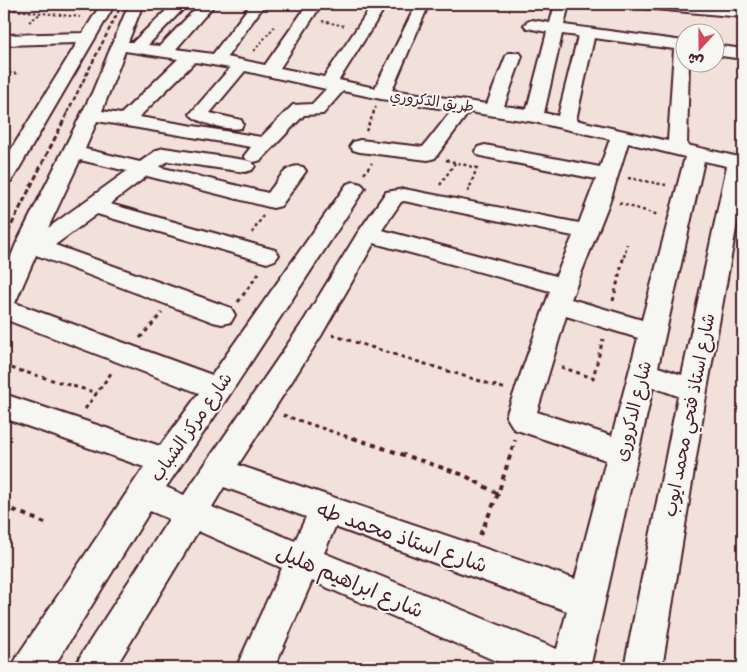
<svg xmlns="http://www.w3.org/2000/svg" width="747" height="672" viewBox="0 0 747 672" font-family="Itim,'Playpen Sans Arabic',sans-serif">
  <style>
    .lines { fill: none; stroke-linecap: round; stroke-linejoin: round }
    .street-casing { stroke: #4a1f2b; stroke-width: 4 }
    .path-far3 { stroke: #4a1f2b; stroke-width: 2; stroke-dasharray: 2.5 2.5; stroke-linecap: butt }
    .path-far2 { stroke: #4a1f2b; stroke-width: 2.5; stroke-dasharray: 3 3; stroke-linecap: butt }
    .path-far1 { stroke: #4a1f2b; stroke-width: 3; stroke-dasharray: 4 4; stroke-linecap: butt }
    .path { stroke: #4a1f2b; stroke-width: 4; stroke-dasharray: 5 5; stroke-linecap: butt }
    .street { fill: #f6f6f2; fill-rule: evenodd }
    .rail-far1 { stroke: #4a1f2b; stroke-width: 2.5; stroke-dasharray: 4.5 2.5; stroke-linecap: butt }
    .rail { stroke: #4a1f2b; stroke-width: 3; stroke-dasharray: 5.5 3; stroke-linecap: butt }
    .labels { text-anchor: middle; stroke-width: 4; stroke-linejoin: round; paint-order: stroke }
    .far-street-label { font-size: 15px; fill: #4a1f2b; stroke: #f6f6f2 }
    .street-label { font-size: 18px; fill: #4a1f2b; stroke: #f6f6f2 }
    .near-street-label { font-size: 21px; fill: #4a1f2b; stroke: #f6f6f2 }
  </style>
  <rect width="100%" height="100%" fill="#f2e1da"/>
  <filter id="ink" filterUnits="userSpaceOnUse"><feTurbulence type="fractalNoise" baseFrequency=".02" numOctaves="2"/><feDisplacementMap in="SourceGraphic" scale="10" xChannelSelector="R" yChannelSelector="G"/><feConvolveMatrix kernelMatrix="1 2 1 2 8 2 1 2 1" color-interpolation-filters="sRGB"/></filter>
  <g filter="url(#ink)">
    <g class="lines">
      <defs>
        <g id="street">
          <path d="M101,4H115L14,177L11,181L4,183V161L77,43L4,45V35L83,33Z"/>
          <path d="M129,4H143L128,42H133L173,4H188L148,45L160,46L200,4H215L176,49L213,54L251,4H265L227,57L265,65L308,4H322L280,68L324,77L373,4H387L339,80L375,88L416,5L429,4L392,90L487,104L506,56L508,53H520L522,56L504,106L527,109L547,32L527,28L524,25L527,22L532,20L550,23L555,4H569L564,25L684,41V62H689L687,145L743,158V190L707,390L662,668H624L678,396L653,387L590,668H512L312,581L274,668H236L282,568L198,531L115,668H75L81,655L169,519L150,511L53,668H12L18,655L144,467L4,418V394L160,446L199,393L4,319V274L16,244L92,93ZM562,34L578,36L558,116L544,113ZM594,38L674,49L668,141L576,120ZM125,51L178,59L121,114L102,111ZM195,62L230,68L190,114C196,123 230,131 241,128L243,124L241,120L210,113L245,71L326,89L312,104L293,105L261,137L139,117ZM343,91L381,99L452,110L423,147L360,140L353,142L350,146L353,150L360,152L428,160L435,158L469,112L534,122L610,139L600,167L485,145L478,147L475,151L478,155L485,157L596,179L579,223L404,189L386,192L357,234L303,322L184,495L166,487L228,397L365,188L361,184L354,182L347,184L212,375L15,303L36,255L213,322L222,324L231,322L235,315L231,308L55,245L97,214L267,263L275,260L279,255L275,250L110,204L147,176L273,208L281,206L306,171L303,167C286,162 278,181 268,193L159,167L168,161L245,172L252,170L255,166L252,162L245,160L164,148L157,150L140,162L85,149L97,121L251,147L244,156L247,160L254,162L261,160L304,115L323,114ZM628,143L685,157L642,320L571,299L611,198ZM80,160L127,171L48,228ZM704,161L727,166L682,375L658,367ZM404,201L573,236L556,276L382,230L401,202ZM374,243L550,291L506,416L514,429L606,460L575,579L238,465L321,336ZM566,316L638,338L612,436L537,412ZM224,487L306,517L295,541L212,507ZM335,527L567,611L557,649L324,553Z"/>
          <path d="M636,4H689L743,9V17L643,8L638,7Z"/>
          <path d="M714,45L743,49V59L714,55Z"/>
        </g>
      </defs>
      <use href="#street" class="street-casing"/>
      <g class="path-far3">
        <path d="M4,9L80,17"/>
        <path d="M322,21L345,26"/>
        <path d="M29,22L40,14"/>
        <path d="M254,51L274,27"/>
        <path d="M4,72L19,74"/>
        <path d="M373,113L376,107"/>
      </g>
      <g class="path-far2">
        <path d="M366,131L374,112"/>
        <path d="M446,160L477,168"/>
        <path d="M364,174L372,163"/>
        <path d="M628,178L666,185"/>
        <path d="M440,185L455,163"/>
        <path d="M468,192L478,165"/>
        <path d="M619,203L659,215"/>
        <path d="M252,233L263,216"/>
        <path d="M624,257L627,244"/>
      </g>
      <g class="path-far1">
        <path d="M613,301L624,255"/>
        <path d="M238,302L259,273"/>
        <path d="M332,335L506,389"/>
        <path d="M140,338L162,313"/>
        <path d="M4,366L97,393"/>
        <path d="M561,367L593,378L603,339"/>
        <path d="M85,409L112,372"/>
        <path d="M283,415L357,440"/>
      </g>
      <g class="path">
        <path d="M353,438L464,475L498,494"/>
        <path d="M4,506L45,523"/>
        <path d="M480,535L498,494L515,440"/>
      </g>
      <use href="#street" class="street"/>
      <path class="rail-far1" d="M67,113L122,4"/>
      <path class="rail" d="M4,240L68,112"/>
    </g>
  </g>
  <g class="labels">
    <g class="far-street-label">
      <text transform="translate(432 101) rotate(8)" y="5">طريق الدكروري</text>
    </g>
    <g class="street-label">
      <text transform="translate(633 411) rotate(-76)" y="6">شارع الدكرورى</text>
      <text transform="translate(689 415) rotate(-79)" y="6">شارع استاذ فتحي محمد ايوب</text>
      <text transform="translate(191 427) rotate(-55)" y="6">شارع مركز الشباب</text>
    </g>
    <g class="near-street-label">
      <text transform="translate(402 537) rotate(19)" y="7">شارع استاذ محمد طه</text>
      <text transform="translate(350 581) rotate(23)" y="7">شارع ابراهيم هليل</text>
    </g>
  </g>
  <rect width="747" height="672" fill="none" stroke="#f6f6f2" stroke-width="20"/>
  <rect x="10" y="10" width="727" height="652" fill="none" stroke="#4a1f2b" stroke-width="2" filter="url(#ink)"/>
  <g transform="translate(700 48) rotate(201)"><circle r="24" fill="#f6f6f2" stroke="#b1a0a2"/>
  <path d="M0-4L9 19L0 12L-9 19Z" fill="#d1495b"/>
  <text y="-8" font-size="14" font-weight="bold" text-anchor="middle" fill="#4a1f2b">ش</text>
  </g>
</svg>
